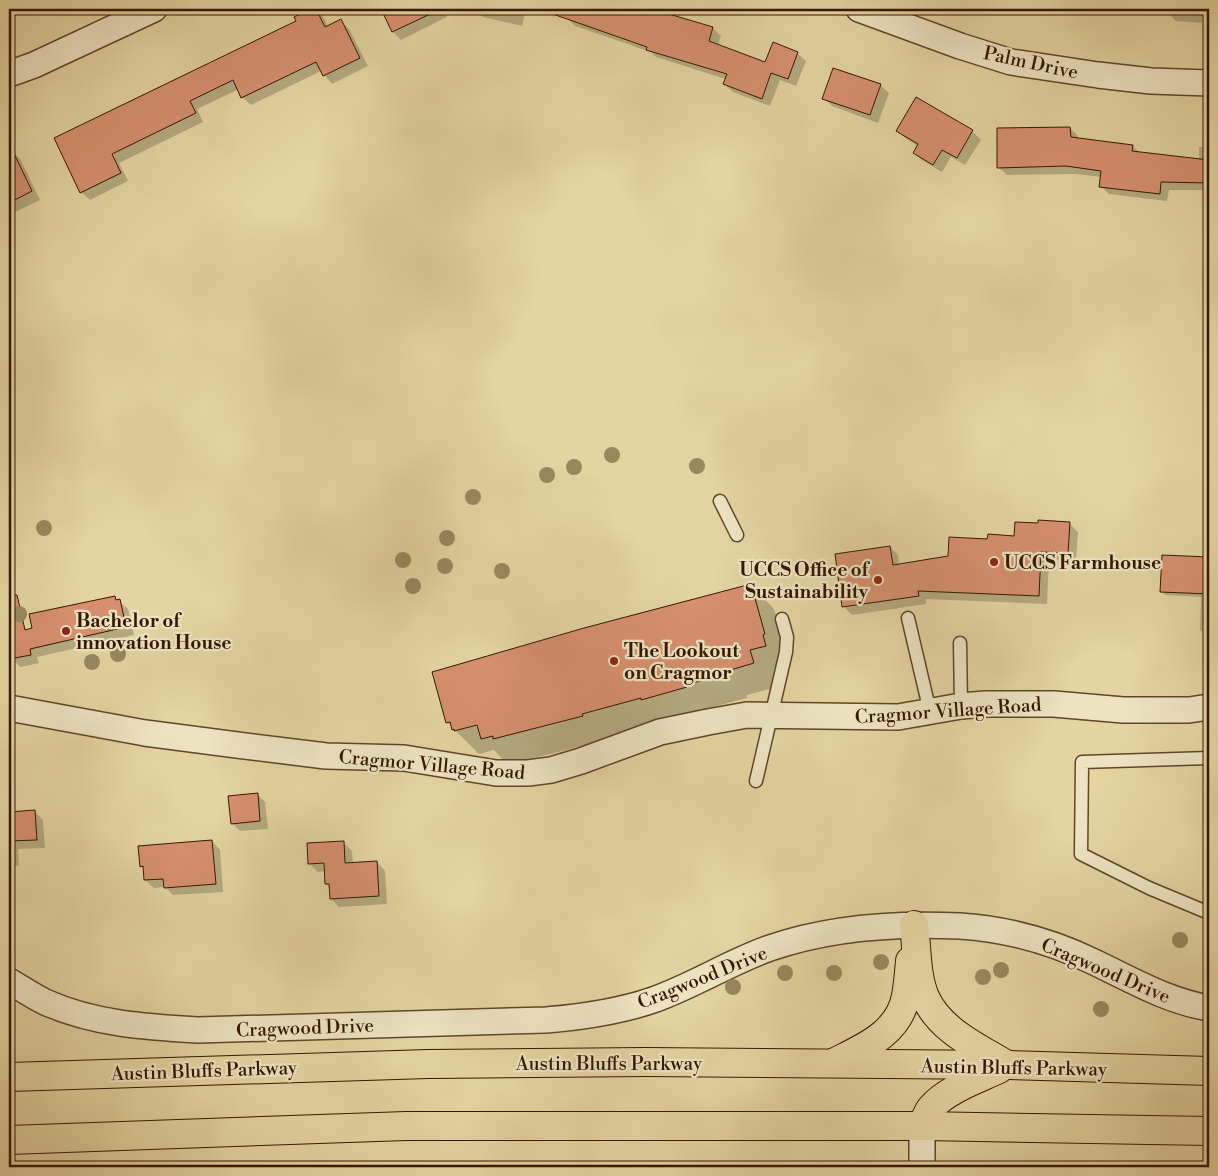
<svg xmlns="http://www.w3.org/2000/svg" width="1218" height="1176" viewBox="0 0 1218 1176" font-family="'Libre Bodoni',serif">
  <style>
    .shadow { fill: #0003 }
    .building { fill: #d6906f; stroke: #341701 }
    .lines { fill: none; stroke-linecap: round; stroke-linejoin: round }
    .service-casing { stroke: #604629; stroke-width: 15 }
    .minor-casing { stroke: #604629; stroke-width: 28 }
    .primary-casing { stroke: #341701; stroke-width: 30 }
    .service { stroke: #ede3c2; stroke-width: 12 }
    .minor { stroke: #ede3c2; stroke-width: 25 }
    .primary { stroke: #e3d4a1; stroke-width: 28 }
    .tree { fill: #98885e }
    .poi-dot { fill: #8f2418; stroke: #ede3c2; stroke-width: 2 }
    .labels { text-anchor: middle; stroke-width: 4.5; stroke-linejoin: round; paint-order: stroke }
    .street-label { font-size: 19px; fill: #341701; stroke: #ede3c2 }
    .poi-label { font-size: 19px; font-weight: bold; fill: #341701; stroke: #ede3c2; text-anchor: start }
  </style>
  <rect width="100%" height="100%" fill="#e3d4a1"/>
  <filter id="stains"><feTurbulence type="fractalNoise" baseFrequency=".004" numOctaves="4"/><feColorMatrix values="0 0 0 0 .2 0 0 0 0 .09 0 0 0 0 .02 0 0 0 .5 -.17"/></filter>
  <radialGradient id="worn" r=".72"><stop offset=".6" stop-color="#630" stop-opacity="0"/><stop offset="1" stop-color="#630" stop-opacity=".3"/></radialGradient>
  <g class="shadow">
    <path d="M9,9H19L9,14Z"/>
    <path d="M313,9H315L323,16L328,27L341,21L349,29L368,66L332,84L321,71L251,105L242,97L239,89L197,109L203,122L119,163L128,181L90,200L81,192L55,139L297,22L295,18Z"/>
    <path d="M382,9H443L447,17L401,40L393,32Z"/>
    <path d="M475,9H526L522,26L483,17Z"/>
    <path d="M570,9H648L712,28L721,36L718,45L766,64L797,53L806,61L796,86L780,80L770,106L733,92L724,84L726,79L656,57L651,52L575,26L567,18Z"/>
    <path d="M1062,9H1103L1102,15Z"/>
    <path d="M1168,9H1203L1202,23L1176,21L1168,13Z"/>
    <path d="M880,85L889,93L878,123L832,106L824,98Z"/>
    <path d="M916,99L972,131L981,140L965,165L951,157L942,172L923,161L914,153L918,146L906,139L898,131Z"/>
    <path d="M1070,128L1078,136V140L1133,146L1140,153L1199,160V147H1209V190H1169L1167,201L1109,194L1100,186L1101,177L1076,174L1007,175L998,167Z"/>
    <path d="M12,151L20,159L40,200L9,215V153Z"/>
    <path d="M1069,523L1078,532L1076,561L1049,559L1047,604L926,599V604L852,615L843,606L890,547L898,555L899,565L949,557L988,540L1016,537Z"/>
    <path d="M1163,556L1209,559V634L1204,633L1200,630L1201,597L1165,595L1161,591Z"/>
    <path d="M751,585L774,609L788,657L786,658L789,669L773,673L777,687L747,695V698L709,708L710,710L605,737L606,740L518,762L515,759L505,762L494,750L479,754L447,722Z"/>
    <path d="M114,597L128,609L134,635L37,657L39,663L20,667L12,658L9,645V634L34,629Z"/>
    <path d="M257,794L265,802L268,829L240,831L232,823Z"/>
    <path d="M35,812L43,820L45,848L18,849L19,866H9V813Z"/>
    <path d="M212,841L220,850L223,892L173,895L165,887L154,888L145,880L144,869L141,866Z"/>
    <path d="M344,843L352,851L353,864L377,862L385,871L387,904L339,907L331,898L330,888L326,883L325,871L318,872L309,863Z"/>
  </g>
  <g class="building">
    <path d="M310,9H316L325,27L341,19L360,58L323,76L316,62L241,98L233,80L190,101L196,113L112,154L121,173L80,193L54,138L296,21L294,17Z"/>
    <path d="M381,9H441L392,32Z"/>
    <path d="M547,9H652L713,27L709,41L765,62L773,42L798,52L788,79L771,73L762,99L723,84L727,74L646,50L647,47L547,12Z"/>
    <path d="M833,68L881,84L870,115L822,99Z"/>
    <path d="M916,97L973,130L957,158L942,150L933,165L913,153L918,144L896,131Z"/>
    <path d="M1070,127L1071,137L1133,145L1132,151L1209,160V183L1161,182L1160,194L1099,187L1101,171L1066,166L997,168V128Z"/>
    <path d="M9,143L32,191L9,203Z"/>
    <path d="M1038,520L1070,522L1068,553L1041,552L1039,596L918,591L919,596L842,607L835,554L890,546L893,565L948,556L949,537L987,539L988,534L1014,536L1015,522L1038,523Z"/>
    <path d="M1162,555L1209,557V594L1160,592Z"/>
    <path d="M751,584L765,634L763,635L766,646L750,650L754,663L724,672V674L686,685L687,687L641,700V698L582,714L583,716L493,739V736L481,739L477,725L454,731V729L452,730L450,722L446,723L432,672L584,628Z"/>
    <path d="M17,595L25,630L32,628L29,614L115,596L116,600L120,599L126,627L30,649L31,655L9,659V596Z"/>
    <path d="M258,793L260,821L231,824L228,796Z"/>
    <path d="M35,810L37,840L9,841V812Z"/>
    <path d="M212,840L216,884L164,888L163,879L144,880L143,866L140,867L138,846Z"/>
    <path d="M344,841L345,863L377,861L379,896L330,899L329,884H325L324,863L308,864L307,843Z"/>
  </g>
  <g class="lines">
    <defs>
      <g id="service">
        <path d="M720,501L737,535"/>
        <path d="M908,618L930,712"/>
        <path d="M960,643L961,706"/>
        <path d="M1209,758L1082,762L1081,854L1149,888L1209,913"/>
        <path d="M756,781L786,652L787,637L782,619"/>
      </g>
      <g id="minor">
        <path d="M859,9L960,46L1011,62L1098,75L1151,81L1209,83"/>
        <path d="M9,74L34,65L154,9"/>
        <path d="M9,708L145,733L237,745L326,756L404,758L496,773H528L551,770L581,761L660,732L708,722L747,715L898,717L961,706L985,704H1054L1123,710H1189L1209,707"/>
        <path d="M9,981C21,988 33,996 45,1002C94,1024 146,1027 198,1030L546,1020C582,1017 618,1012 653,1000C693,986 730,962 770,948C830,927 897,923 960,926C1006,929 1053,942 1094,962C1132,980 1167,1001 1209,1008"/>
        <path d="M922,1167V1126"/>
      </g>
      <g id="primary">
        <path d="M914,925C917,948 916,976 925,997C940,1031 978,1047 1007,1065"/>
        <path d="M835,1062C865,1047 899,1033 906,996C908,985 909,973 910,961"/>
        <path d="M9,1077L428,1064L645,1062L1007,1065L1209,1071"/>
        <path d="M922,1126C925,1120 927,1113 931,1108C946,1090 978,1079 999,1069"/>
        <path d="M9,1140L406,1126H922L1209,1131"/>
      </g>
    </defs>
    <use href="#service" class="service-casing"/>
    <use href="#minor" class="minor-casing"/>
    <use href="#primary" class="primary-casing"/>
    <use href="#service" class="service"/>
    <use href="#minor" class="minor"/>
    <use href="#primary" class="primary"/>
  </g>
  <g class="tree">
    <circle cx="612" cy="455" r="8"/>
    <circle cx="697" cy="466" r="8"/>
    <circle cx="574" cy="467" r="8"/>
    <circle cx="547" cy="475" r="8"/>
    <circle cx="473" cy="497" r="8"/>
    <circle cx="44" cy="528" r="8"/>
    <circle cx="447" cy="538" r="8"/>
    <circle cx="403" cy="560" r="8"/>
    <circle cx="445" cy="566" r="8"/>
    <circle cx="502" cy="571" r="8"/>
    <circle cx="413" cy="586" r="8"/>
    <circle cx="19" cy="614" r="8"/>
    <circle cx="118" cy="654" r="8"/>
    <circle cx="92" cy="662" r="8"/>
    <circle cx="1180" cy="940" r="8"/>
    <circle cx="881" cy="962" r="8"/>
    <circle cx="1001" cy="970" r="8"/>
    <circle cx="785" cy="973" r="8"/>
    <circle cx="834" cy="973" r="8"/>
    <circle cx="983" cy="977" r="8"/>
    <circle cx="733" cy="987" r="8"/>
    <circle cx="1101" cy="1009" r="8"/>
  </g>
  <g class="poi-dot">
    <circle cx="994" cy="562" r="5"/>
    <circle cx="878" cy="580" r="5"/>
    <circle cx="66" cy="631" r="5"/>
    <circle cx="614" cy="661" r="5"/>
  </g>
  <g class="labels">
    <g class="street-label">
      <text transform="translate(1031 62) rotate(12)" y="7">Palm Drive</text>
      <text transform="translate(948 710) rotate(-4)" y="7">Cragmor Village Road</text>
      <text transform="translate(432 764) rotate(5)" y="7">Cragmor Village Road</text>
      <text transform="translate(1106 970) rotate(23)" y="7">Cragwood Drive</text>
      <text transform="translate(702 977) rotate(-22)" y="7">Cragwood Drive</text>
      <text transform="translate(305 1027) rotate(-2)" y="7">Cragwood Drive</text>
      <text x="609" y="1070">Austin Bluffs Parkway</text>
      <text transform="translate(1014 1067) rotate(1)" y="7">Austin Bluffs Parkway</text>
      <text transform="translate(204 1070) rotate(-2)" y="7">Austin Bluffs Parkway</text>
    </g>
    <g class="poi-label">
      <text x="1004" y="569">UCCS Farmhouse</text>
      <text x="868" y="576" text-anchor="end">UCCS Office of<tspan x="868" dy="22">Sustainability</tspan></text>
      <text x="76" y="627">Bachelor of<tspan x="76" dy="22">innovation House</tspan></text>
      <text x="624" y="657">The Lookout<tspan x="624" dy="22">on Cragmor</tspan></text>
    </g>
  </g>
  <rect width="1218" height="1176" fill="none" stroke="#e3d4a1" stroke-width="30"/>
  <rect x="10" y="10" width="1198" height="1156" fill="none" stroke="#341701" stroke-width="2.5"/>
  <rect x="15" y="15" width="1188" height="1146" fill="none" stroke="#341701"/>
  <rect width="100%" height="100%" filter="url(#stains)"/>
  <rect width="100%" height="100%" fill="url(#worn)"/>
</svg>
